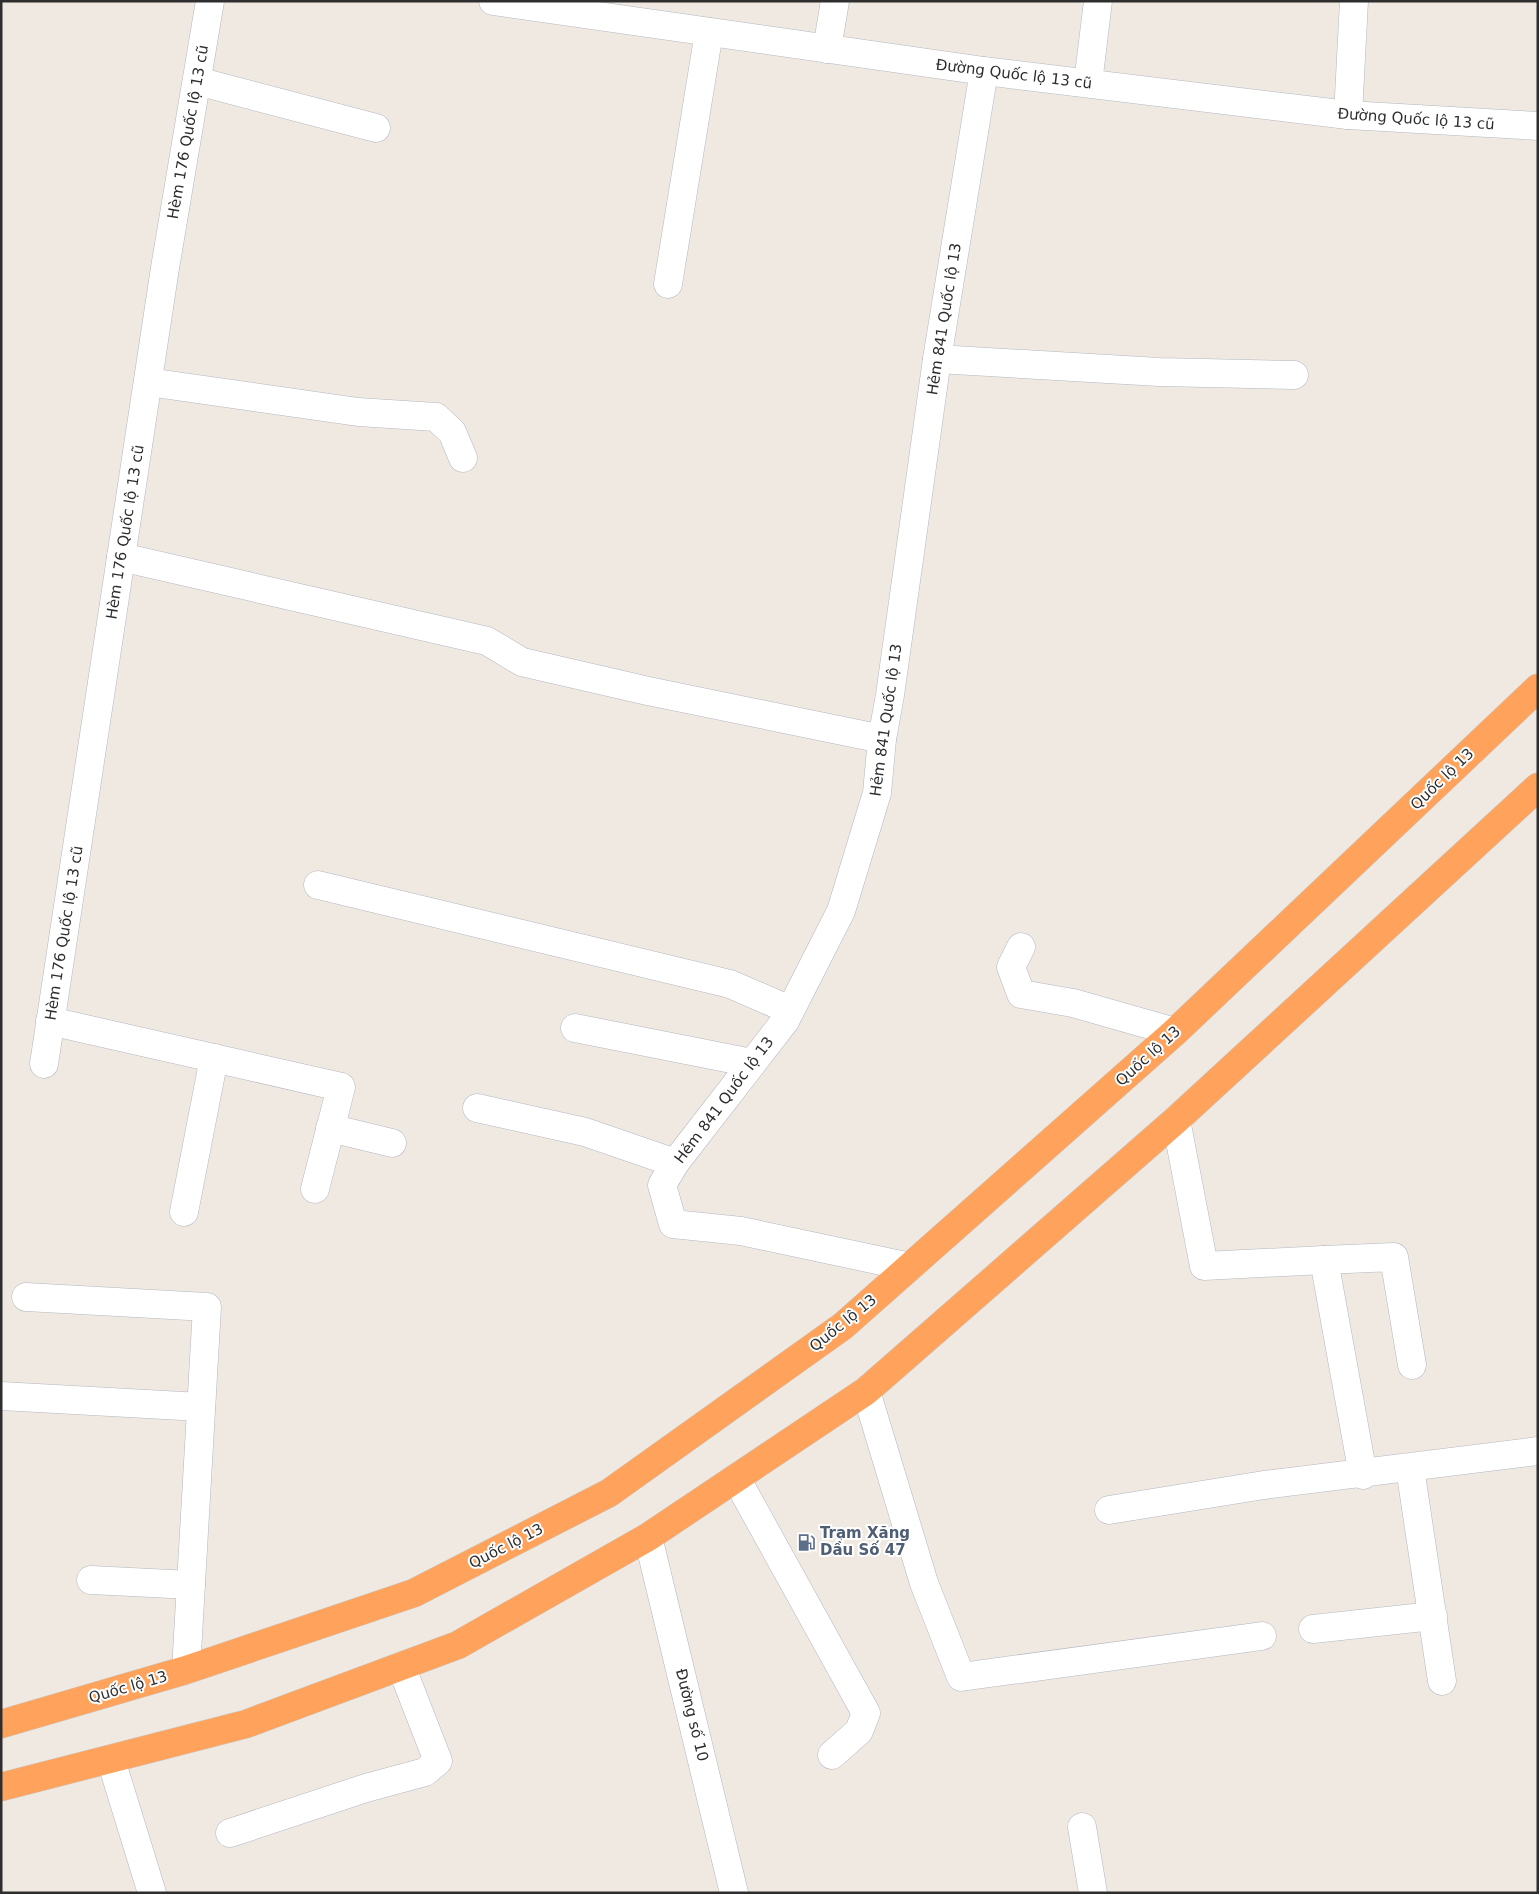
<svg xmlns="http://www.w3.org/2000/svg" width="1539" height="1894" viewBox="0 0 1539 1894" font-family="'DejaVu Sans',sans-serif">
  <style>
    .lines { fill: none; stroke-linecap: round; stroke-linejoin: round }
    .minor-casing { stroke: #b4b7c1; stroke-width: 29 }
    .highway-casing { stroke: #c9c9c9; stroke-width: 29 }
    .minor { stroke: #fff; stroke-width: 28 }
    .highway { stroke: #ffa35c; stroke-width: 28 }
    .labels { text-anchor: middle; stroke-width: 4; stroke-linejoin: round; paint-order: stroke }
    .street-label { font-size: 15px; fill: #2e2e2e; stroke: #fff }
    .service-label { font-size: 15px; font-weight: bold; fill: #4e5e75; stroke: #fff; text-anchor: start }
  </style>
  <rect width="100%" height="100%" fill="#efe9e1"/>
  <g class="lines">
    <defs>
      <g id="minor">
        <path d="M493,1L984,71L1348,115L1538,126"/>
        <path d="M827,49L835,1"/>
        <path d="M197,81L376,128"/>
        <path d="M1088,83L1098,1"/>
        <path d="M1348,115L1354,1"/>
        <path d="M668,284L709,32"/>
        <path d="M937,359L1159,372L1294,375"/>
        <path d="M148,382L358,412L436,417L452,432L463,458"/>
        <path d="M121,557L487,641L522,662L648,691L882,739"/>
        <path d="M318,885L730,984L790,1010"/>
        <path d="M1021,947L1011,967L1021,994L1073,1003L1175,1032"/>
        <path d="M50,1021L341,1087L315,1189"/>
        <path d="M575,1028L752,1063"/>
        <path d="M44,1064L165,268L210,1"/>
        <path d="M477,1108L585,1132L675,1163"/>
        <path d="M1176,1120L1204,1266L1324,1260L1363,1475"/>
        <path d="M330,1128L392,1143"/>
        <path d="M184,1212L214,1058"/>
        <path d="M1324,1260L1394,1257L1412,1365"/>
        <path d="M910,1267L741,1231L673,1224L662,1185L675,1163L785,1021L841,911L877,793L882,739L890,695L937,359L984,71"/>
        <path d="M26,1297L207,1307L186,1670"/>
        <path d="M866,1391L924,1583L961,1677L1262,1636"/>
        <path d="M1,1396L201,1407"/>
        <path d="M1410,1468L1442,1681"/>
        <path d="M736,1478L866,1713L859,1731L832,1755"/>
        <path d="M1109,1510L1264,1485L1538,1451"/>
        <path d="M648,1537L734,1893"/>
        <path d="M91,1580L191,1585"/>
        <path d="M1313,1629L1433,1616"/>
        <path d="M111,1760L152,1893"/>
        <path d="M1082,1827L1093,1893"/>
        <path d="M230,1833L366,1788L425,1772L438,1761L401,1666"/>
      </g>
      <g id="highway">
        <path d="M1,1724L186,1670L414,1593L609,1493L843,1326L1175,1032L1538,688"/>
        <path d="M1,1787L246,1724L458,1645L648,1537L866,1391L1176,1120L1538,787"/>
      </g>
    </defs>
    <use href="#minor" class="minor-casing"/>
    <use href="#highway" class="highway-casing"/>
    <use href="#minor" class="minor"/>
    <use href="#highway" class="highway"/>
  </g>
  <defs>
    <symbol id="fuel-bare" viewBox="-9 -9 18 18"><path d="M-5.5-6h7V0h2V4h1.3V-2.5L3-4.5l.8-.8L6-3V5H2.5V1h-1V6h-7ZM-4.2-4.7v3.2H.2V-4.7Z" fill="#5c6f8a" stroke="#fff" stroke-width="2.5" paint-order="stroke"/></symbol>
  </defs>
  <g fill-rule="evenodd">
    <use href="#fuel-bare" x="794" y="1530" width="25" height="25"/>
  </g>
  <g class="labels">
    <g class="street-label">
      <text transform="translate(1014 74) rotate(7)" y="5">Đường Quốc lộ 13 cũ</text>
      <text transform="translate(1416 119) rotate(4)" y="5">Đường Quốc lộ 13 cũ</text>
      <text transform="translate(188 132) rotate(-80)" y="5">Hèm 176 Quốc lộ 13 cũ</text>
      <text transform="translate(944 319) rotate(-81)" y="5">Hẻm 841 Quốc lộ 13</text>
      <text transform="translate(125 532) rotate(-81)" y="5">Hèm 176 Quốc lộ 13 cũ</text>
      <text transform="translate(886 720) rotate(-82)" y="5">Hẻm 841 Quốc lộ 13</text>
      <text transform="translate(1442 779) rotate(-44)" y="5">Quốc lộ 13</text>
      <text transform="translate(64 933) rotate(-81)" y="5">Hèm 176 Quốc lộ 13 cũ</text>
      <text transform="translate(1148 1056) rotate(-42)" y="5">Quốc lộ 13</text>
      <text transform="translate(724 1100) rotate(-53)" y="5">Hẻm 841 Quốc lộ 13</text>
      <text transform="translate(843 1323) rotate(-39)" y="5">Quốc lộ 13</text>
      <text transform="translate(506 1546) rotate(-27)" y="5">Quốc lộ 13</text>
      <text transform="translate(128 1687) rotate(-16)" y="5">Quốc lộ 13</text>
      <text transform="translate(692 1715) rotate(76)" y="5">Đường số 10</text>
    </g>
    <g class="service-label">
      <text x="820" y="1538">Trạm Xăng<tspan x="820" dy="17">Dầu Số 47</tspan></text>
    </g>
  </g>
  <rect width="1539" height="1894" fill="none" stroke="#2e2e2e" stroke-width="5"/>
</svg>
